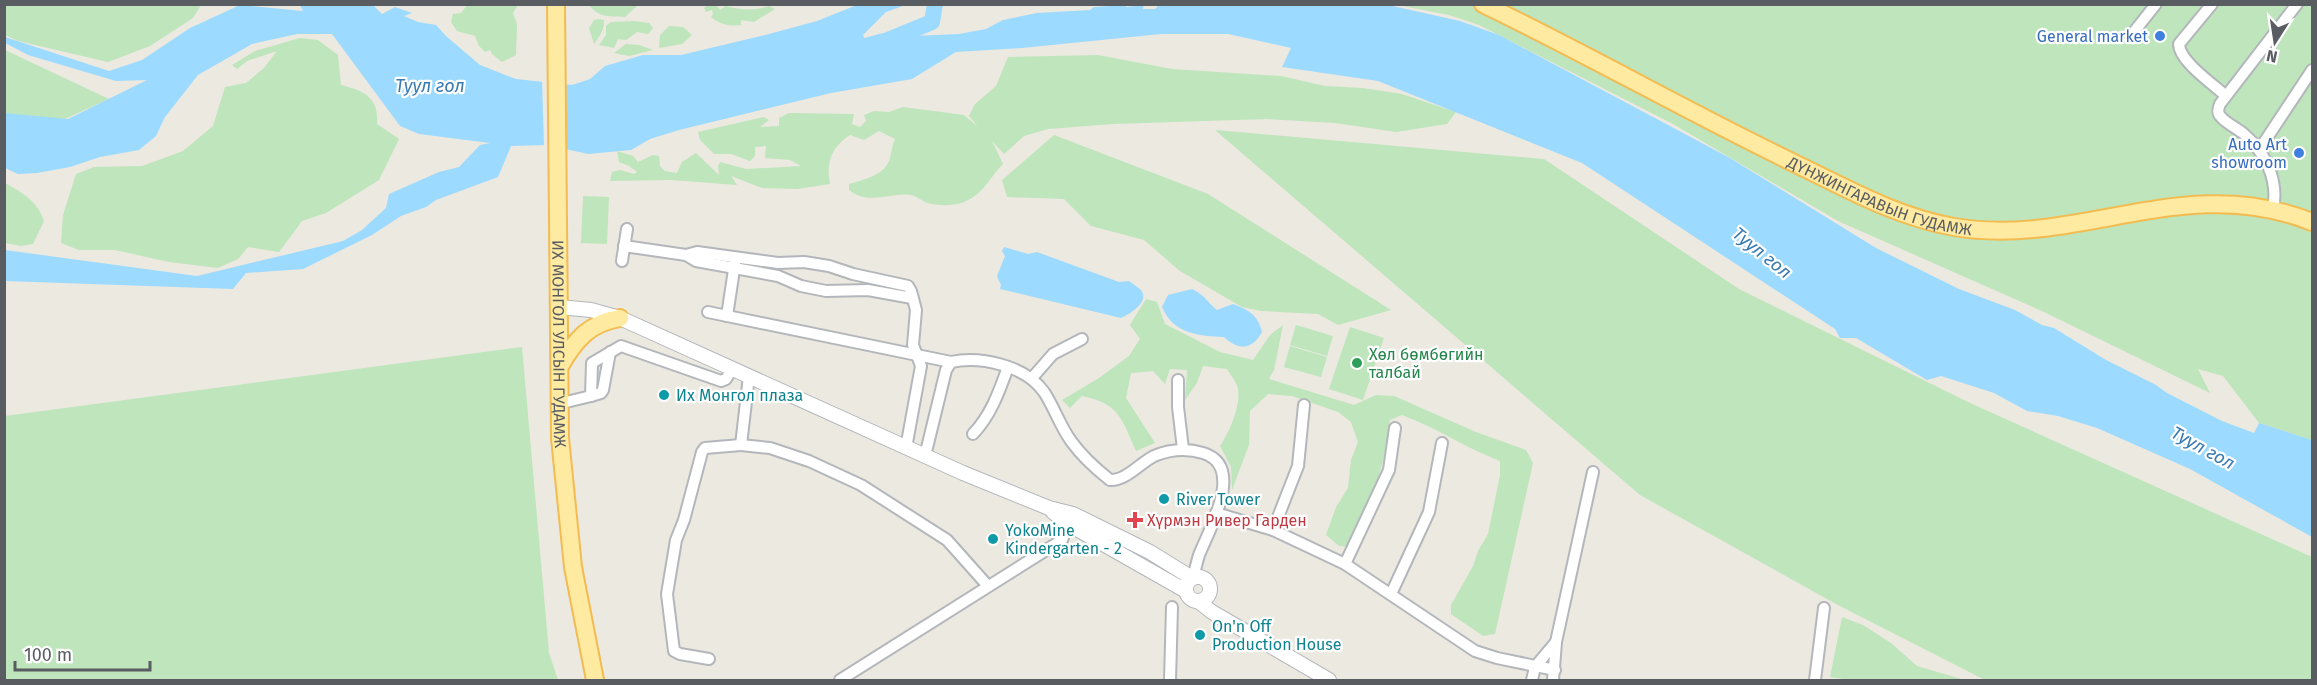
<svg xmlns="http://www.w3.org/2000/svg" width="2317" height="685" viewBox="0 0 2317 685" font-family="'Fira Sans',sans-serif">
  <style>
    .green { fill: #bee5bb }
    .water { fill: #9ddaff }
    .pier { fill: #ece9e0 }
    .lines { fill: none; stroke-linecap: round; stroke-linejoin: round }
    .river { stroke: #9ddaff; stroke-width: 16 }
    .minor-casing { stroke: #b3b7bb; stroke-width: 14 }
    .tertiary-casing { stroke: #b3b7bb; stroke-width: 16 }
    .primary-casing { stroke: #f3bc52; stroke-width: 20 }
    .minor { stroke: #fff; stroke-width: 10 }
    .tertiary { stroke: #fff; stroke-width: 14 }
    .primary { stroke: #ffeaa2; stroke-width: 16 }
    .shop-dot { fill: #3f7fe0; stroke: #fff; stroke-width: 2 }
    .leisure-dot { fill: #2e9e5b; stroke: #fff; stroke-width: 2 }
    .culture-dot { fill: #0f9aa8; stroke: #fff; stroke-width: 2 }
    .health-dot { fill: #e0444e; stroke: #fff; stroke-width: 2 }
    .labels { text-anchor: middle; stroke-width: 4.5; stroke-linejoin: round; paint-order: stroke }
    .shop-label { font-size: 16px; fill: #366cbe; stroke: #fff; text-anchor: end }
    .street-label { font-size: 16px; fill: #595d61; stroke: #fff }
    .leisure-label { font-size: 16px; fill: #27864d; stroke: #fff; text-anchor: start }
    .culture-label { font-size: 16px; fill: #0d838f; stroke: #fff; text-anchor: start }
    .health-label { font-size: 16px; fill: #be3a42; stroke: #fff; text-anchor: start }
    .water-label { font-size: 18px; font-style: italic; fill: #3a7bb1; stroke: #fff }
  </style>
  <rect width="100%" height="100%" fill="#ece9e0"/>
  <g class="green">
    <path d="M468,4L518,5L513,13L517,24L516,55L502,62L492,54L490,50L485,52L479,46L475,36L457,31L451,22L453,14L461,13Z"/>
    <path d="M4,5L5,4L201,5L193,18L150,46L108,62L18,41L5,35Z"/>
    <path d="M589,5H638L625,17C609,16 599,18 589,5Z"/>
    <path d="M707,5H716L720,10L726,6C740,10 755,11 769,6L775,9L754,22L741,20V25C731,27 719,24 711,17L713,14L712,10L706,12L704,8Z"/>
    <path d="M1398,5H2312V440L2259,423L2223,376L2198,369L2210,393L2044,312L1838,221L1673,124L1479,25L1449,15Z"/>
    <path d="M598,19L604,20C605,29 599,37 594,44L589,28L594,20Z"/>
    <path d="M634,21L649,23L653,28L648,34L637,32L626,40L618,39L614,48L599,45L606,35V26L611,22Z"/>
    <path d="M669,26L683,27L692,35L682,44L659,48L660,35Z"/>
    <path d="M300,38L318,40L338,55L341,85C364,91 379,97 377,124L399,139L379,180L326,213L302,221L279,252L248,247L238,259L218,268L169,262L115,250H79L61,243L63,215L76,174L94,167L142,166L183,151L213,126L225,87L246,83L264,68L277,51L247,61L237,69L232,65L255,51Z"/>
    <path d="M626,44L639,45L653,50L629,56L614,53Z"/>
    <path d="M5,50L109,99L49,126H5Z"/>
    <path d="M1098,55L1172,69L1281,76L1325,86L1363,88L1402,94L1456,112L1447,124L1396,132L1335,123L1267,119L1113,124L1048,129L1024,136L1004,154L992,141L1003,164C988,179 985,193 964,202C954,206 938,206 928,203C922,201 918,197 911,195C891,192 869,206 849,190V184C863,180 886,175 890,158C892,151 892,146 895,139L879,131L864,140L850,135C831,148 826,161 830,184L797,189L762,188L731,176L737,185L671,180L610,181L612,172L620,170L634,174L637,172L629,166L619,162L617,151L633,156L638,162L653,155L659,156L660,166L665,171L677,173L682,162L696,153L719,175L718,166L720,162L746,169L801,166L790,160L765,158L766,146L755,147V156L750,161L731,154H714L700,140L698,132L764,117L769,120L760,127L779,126V118L789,113L854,114L852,124L860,127L866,121L864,115L874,111L889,112L903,107L964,115L978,127L969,116L975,104L996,86L1008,57Z"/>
    <path d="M1215,130L1544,159L1739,289L1970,403L2312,557V680H1985L1836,604L1640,495Z"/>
    <path d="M1054,135L1208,194L1391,310L1338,325L1318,314L1261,311L1242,307L1180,271L1144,240L1091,226L1064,199L1007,197L1002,180Z"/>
    <path d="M5,183C23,193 37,201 44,221L33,244L21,246L5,243Z"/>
    <path d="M583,196L609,197L607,244L581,243Z"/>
    <path d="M1146,299L1157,302L1165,324L1220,352L1253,360L1270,335L1283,325L1274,370L1269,379L1354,405L1376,395L1394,396L1476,432L1526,450L1533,463L1495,634L1483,636L1451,614V605L1473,566L1478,551L1488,534L1500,475V461C1466,448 1437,428 1402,415L1390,420C1386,465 1369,507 1349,547L1339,546L1326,535L1336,507L1348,488L1351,460L1358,442L1351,422L1338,412L1292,396L1268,394L1250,411L1249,445L1232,490L1231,467L1220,446C1229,433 1243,402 1237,386C1235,380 1230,374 1227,369L1203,366L1197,383L1185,400L1187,370L1170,369L1165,384L1153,371L1131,373L1126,398L1155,443L1136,451C1121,418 1120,404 1082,396L1070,408L1062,400L1099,378L1129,356L1140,339L1130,325Z"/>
    <path d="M1296,325L1333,336L1327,356L1290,345Z"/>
    <path d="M1350,327L1384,338L1363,400L1329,389Z"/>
    <path d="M1290,346L1327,357L1321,377L1284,367Z"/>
    <path d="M522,347L549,653L558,680H5V416Z"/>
    <path d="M1842,617L1863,625L1891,643L1917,666L1965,680H1850L1830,677Z"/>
  </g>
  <g class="water">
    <path d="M1160,4L1388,5L1460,21L1499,35L1730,158L1876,248L1959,289L2015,310L2042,325L2054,328L2106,360L2156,385L2167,393L2222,421L2254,433L2259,423L2312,440V537L2190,469L2097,428L2058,416L2027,411L1994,393L1941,376L1927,380L1856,338H1840L1835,329L1582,163L1378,81L1282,67L1291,48L1228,34H1161L1022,48L956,52L912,79L831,93L679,130L650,139L631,150L588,154L547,145L511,146L498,177L436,200L426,207L401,216L372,235L303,269L246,273L233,289L5,281V250L197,276L343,241L362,230L386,208L389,194L439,172L459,167L480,145L490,143L419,134L400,126L332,34H297L252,44L198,75L165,117L156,136L139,150L100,157L70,167L37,173L18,174L5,168L4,113L68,119L147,80L116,81L28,55L5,43V37L109,71L142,60L190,28L240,5L303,11L300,5H373L382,14L395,7L412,13L404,16L418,22L436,25L446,36L480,65L516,79L572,85L590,79L605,66L643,55H681L769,34L817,21L857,5H906L886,12L863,35L869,49L913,36L959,34L986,29L1003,20L1037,13L1090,10L1094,7L1126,5V7L1144,5L1143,9H1155Z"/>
    <path d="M1004,247L1028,254L1037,252L1119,282L1129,281C1133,284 1138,287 1141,290C1150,302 1130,314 1121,318L1000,289L1001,285L997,276L1005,256L1002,251Z"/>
    <path d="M1192,289C1206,296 1206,301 1217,310L1233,304C1249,310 1258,315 1262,332C1252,350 1239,351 1224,337C1199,336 1173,334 1162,307L1168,295Z"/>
  </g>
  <path class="pier" d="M542,79L563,81L565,152L544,148Z"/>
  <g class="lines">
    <path class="river" d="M847,51L888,40L932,22L935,4"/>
    <defs>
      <g id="minor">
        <path d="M2212,4L2179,44C2179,61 2213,84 2226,96"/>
        <path d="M2133,33L2156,4"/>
        <path d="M2259,150L2312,70"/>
        <path d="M2273,209C2279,180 2265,152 2244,134C2237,128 2227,124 2221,117C2217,113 2218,109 2220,104L2297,4"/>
        <path d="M624,246L686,255L696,261L778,276L801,286L826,291L868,290L912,298"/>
        <path d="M686,255L697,252L778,263L804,262L829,266L853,274L908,286L911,291L916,310L913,345L921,366L906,448"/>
        <path d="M622,261L627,229"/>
        <path d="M708,312L951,362C980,356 1025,365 1044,392C1054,407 1060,426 1071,441C1081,455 1096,469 1110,480C1126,481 1140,463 1154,456C1171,449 1186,448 1203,453C1246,466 1209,530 1199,555C1197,562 1195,570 1193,577"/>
        <path d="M727,316L735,263"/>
        <path d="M749,376L741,445L770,448L809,461L861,485L947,540L988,586"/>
        <path d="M1032,378L1053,354L1082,339"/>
        <path d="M1178,380V407L1183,449"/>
        <path d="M591,396L601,393L603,390L610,352"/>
        <path d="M558,404L591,396L592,363L621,346L721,381L726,379L732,369"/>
        <path d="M973,434C991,415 999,392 1008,367"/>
        <path d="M925,456L946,370L951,362"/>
        <path d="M1216,513L1273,530L1345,564L1475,651L1497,658L1555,670"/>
        <path d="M1273,530L1298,466L1304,405"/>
        <path d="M1345,564L1389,470L1395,428"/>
        <path d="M1391,594L1429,512L1442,443"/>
        <path d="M709,659L680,654L674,651L667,594L676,540L684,520L702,452L705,448L741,445"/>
        <path d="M840,680L1062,540L1068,524"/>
        <path d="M1170,680L1172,607"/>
        <path d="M1532,680L1535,667L1556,642"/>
        <path d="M1553,680L1556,642L1593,472"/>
        <path d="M1815,680L1824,608"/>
      </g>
      <g id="tertiary">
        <path d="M559,307L591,310L620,318L963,473L1049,508L1073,514L1150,552L1192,578"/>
        <path d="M1053,512L1068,524L1186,591"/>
        <circle cx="1198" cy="589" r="12"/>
        <path d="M1198,601L1212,612L1329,680"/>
      </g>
      <g id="primary">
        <path id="s1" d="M556,4L560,438L573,567L595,680"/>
        <path id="s2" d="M1483,4C1589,55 1692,114 1798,165C1850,190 1897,217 1954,227C2079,248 2184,171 2312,222"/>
        <path d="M560,366C575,340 589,323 620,318"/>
      </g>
    </defs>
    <use href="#minor" class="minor-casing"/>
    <use href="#tertiary" class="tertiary-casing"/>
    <use href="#primary" class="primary-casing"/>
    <use href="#minor" class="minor"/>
    <use href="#tertiary" class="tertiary"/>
    <use href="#primary" class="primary"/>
  </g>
  <g class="shop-dot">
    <circle cx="2160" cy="36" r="6"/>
    <circle cx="2299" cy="153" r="6"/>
  </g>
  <circle class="leisure-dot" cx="1357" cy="363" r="6"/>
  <g class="culture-dot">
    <circle cx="664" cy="395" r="6"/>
    <circle cx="1164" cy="499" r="6"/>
    <circle cx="993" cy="539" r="6"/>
    <circle cx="1200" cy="635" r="6"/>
  </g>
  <path class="health-dot" d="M1132 511h6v6h6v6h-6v6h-6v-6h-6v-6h6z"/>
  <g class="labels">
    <g class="shop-label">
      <text x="2148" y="42">General market</text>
      <text x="2287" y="150">Auto Art<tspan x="2287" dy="18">showroom</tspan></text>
    </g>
    <g class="street-label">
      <text dy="6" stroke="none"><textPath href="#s2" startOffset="442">ДҮНЖИНГАРАВЫН ГУДАМЖ</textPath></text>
      <text dy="6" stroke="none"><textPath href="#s1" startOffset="340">ИХ МОНГОЛ УЛСЫН ГУДАМЖ</textPath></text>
    </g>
    <g class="leisure-label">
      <text x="1369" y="360">Хөл бөмбөгийн<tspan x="1369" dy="18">талбай</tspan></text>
    </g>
    <g class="culture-label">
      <text x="676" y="401">Их Монгол плаза</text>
      <text x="1176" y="505">River Tower</text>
      <text x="1005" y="536">YokoMine<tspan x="1005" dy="18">Kindergarten - 2</tspan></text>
      <text x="1212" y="632">On'n Off<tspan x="1212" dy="18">Production House</tspan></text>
    </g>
    <g class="health-label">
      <text x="1147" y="526">Хүрмэн Ривер Гарден</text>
    </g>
    <g class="water-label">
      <text x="430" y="92">Туул гол</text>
      <text transform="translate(1762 253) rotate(39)" y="6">Туул гол</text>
      <text transform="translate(2203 448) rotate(29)" y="6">Туул гол</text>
    </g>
  </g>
  <rect width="2317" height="685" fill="none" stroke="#595d61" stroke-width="12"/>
  <g transform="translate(2275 42) rotate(192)" stroke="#ffffff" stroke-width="4.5" paint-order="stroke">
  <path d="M0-4.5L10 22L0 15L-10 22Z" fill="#595d61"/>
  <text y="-9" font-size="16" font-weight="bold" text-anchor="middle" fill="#595d61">N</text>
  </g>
  <path d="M15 661v9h135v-9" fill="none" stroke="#595d61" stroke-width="3"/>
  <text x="24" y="661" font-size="18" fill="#595d61" stroke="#ffffff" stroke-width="4.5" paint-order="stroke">100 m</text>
</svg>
